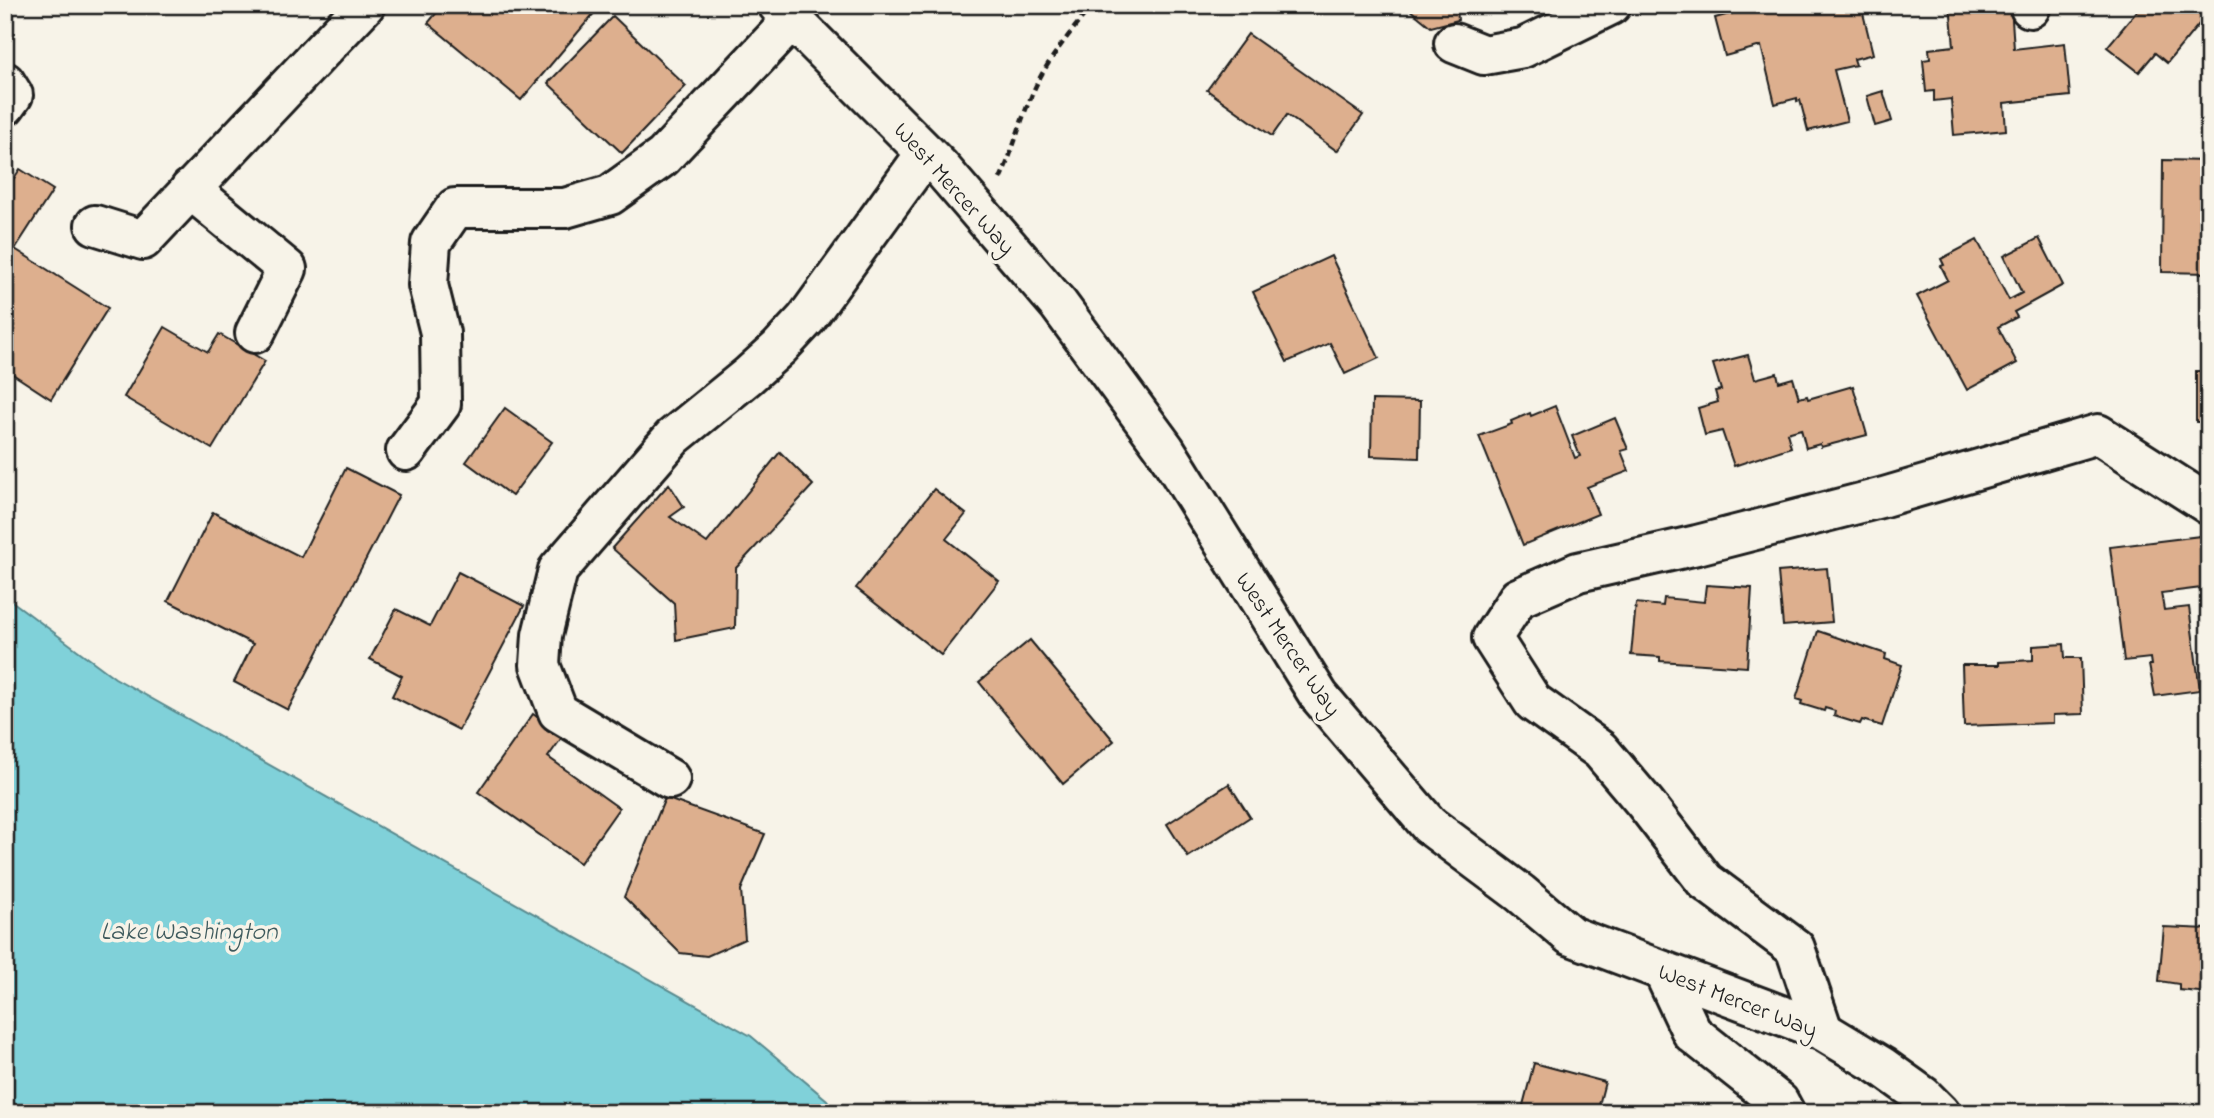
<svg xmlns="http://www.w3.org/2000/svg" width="2214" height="1118" viewBox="0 0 2214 1118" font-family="'Indie Flower',sans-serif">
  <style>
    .water { fill: #80d1d9; stroke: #58898d; stroke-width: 2 }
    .building { fill: #ddaf8e; stroke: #1c1c1c; stroke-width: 2 }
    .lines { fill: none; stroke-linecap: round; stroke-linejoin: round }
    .minor-casing { stroke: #1c1c1c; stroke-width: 44 }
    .path { stroke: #1c1c1c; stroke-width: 4.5; stroke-dasharray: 7 5; stroke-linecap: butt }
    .minor { stroke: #f7f3e8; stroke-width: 38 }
    .labels { text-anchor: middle; stroke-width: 7; stroke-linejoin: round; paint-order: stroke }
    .street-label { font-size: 24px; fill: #1c1c1c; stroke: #f7f3e8 }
    .water-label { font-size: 26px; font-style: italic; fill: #3f5b5e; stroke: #f7f3e8 }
  </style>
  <rect width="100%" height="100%" fill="#f7f3e8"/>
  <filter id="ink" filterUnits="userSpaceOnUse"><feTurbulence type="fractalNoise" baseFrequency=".0143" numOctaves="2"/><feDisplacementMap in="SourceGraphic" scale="14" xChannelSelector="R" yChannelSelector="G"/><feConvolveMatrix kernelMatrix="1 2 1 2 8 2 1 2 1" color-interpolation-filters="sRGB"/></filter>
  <g filter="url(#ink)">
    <path class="water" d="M5,596L115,678L751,1036L827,1100L836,1113H5Z"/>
    <g class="building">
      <path d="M443,5H515L527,15L535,5H601L521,100L428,23Z"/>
      <path d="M1404,5H1457L1458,20L1431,27Z"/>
      <path d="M1763,5H1861L1873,54L1854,59L1856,65L1834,70L1847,121L1808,131L1800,100L1797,101V98L1775,104L1761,46L1725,56L1715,18Z"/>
      <path d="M1950,5H2011L2014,49L2065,43L2070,96L2004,103L2006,130L1954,135L1951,99L1934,101V91L1926,92L1923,60L1930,59L1929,49L1954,46Z"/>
      <path d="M2142,5H2209V12L2167,63L2155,53L2139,72L2107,47Z"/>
      <path d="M613,16L686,86L622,153L548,83Z"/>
      <path d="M1248,34L1363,115L1337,151L1287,115L1272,136L1207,90Z"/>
      <path d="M1883,91L1892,121L1875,126L1867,96Z"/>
      <path d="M2163,160L2209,161V273L2162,272Z"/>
      <path d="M20,169L53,190L15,249L108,308L51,399L5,369V192Z"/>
      <path d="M2039,238L2063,285L2014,312L2017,317L1998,327L2017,363L1967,390L1917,296L1948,280L1941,266L1944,265L1941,259L1977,240L2009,300L2022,293L2004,256Z"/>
      <path d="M1331,256L1379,358L1345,374L1330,343L1287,362L1253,292Z"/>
      <path d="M165,327L208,352L219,334L265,361L212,449L124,397Z"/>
      <path d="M1748,355L1755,379L1777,373L1779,382L1793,378L1799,398L1807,396L1808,399L1853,386L1867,435L1821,447L1820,444L1806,448L1801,429L1787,433L1791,447L1734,466L1722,431L1705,435L1698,408L1718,402L1715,391L1721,390L1713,364Z"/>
      <rect x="2196" y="371" width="13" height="51"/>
      <path d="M1372,400L1420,401L1419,458L1371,456Z"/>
      <path d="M1555,406L1575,458L1580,456L1572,436L1615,418L1628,449L1621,451L1629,471L1587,487L1598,514L1523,545L1479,436L1512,424L1511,421L1530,413L1531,416Z"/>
      <path d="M505,408L552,442L512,496L466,462Z"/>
      <path d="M780,452L813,485L736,568L735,628L676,640L674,603L612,548L669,484L684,507L670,517L707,543Z"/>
      <path d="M346,468L399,495L288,710L234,682L253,644L168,601L213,512L301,557Z"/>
      <path d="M934,489L966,514L946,539L999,581L941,655L856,588Z"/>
      <path d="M2209,535V587L2161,593L2164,610L2189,607L2200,690L2155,696L2149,665H2151L2150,658L2124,661L2110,547Z"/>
      <path d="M1827,568L1832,622L1783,626L1778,572Z"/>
      <path d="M458,572L524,606L459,730L392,696L402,676L370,659L396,609L430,626Z"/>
      <path d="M1706,585L1752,588L1747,667L1660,661V657L1631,655L1636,603L1663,606L1664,598L1704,602Z"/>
      <path d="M1818,631L1886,654L1885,659L1902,665L1882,726L1862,720L1860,724L1834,716L1835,711L1825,708L1824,711L1801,704L1802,701L1796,699Z"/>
      <path d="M1030,640L1114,741L1063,784L979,682Z"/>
      <path d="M2064,644L2065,658H2081L2083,714L2053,715V723L1964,726L1962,665H1999V662L2033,660V646Z"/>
      <path d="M533,714L563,736L548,757L619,808L580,863L478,792Z"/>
      <path d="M1229,784L1250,817L1188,857L1167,824Z"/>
      <path d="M665,798L765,834L741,890L745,939L707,956L680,953L624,897Z"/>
      <path d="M2209,919V993L2179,990V984L2159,981L2164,927L2208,929Z"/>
      <path d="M1534,1063L1605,1082L1597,1113H1521Z"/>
    </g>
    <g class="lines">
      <defs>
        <g id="minor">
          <path d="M778,5L940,167L1059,305L1165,449L1319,696L1429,825L1520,893L1571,936L1823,1031L1881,1066L1923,1096L1940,1113"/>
          <path d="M2030,8L2031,5"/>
          <path d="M1454,43L1484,55L1523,48L1611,5"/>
          <path d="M5,82L13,95L5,106"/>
          <path d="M190,189L287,269L255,333"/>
          <path d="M95,225L143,240L365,5"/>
          <path d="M406,451L441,404L440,333L428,285L431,243L455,208H565L610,195L663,157L794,18"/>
          <path d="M670,779L558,712L540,665L542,635L558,570L673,437L748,376L779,348L806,319L926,153"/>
          <path d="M1663,971L1692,1033L1779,1102L1785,1113"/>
          <path d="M1823,1031L1795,948L1705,881L1645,803L1600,750L1533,702L1492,638L1518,598L1578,572L1697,545L1884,497L2098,434L2209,505"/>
        </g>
      </defs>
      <use href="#minor" class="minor-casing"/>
      <path class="path" d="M1000,179C1013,152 1019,124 1031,97C1044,63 1070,34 1092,5"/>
      <use href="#minor" class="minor"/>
    </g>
  </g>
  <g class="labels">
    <g class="street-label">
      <text transform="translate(955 188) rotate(48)" y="8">West Mercer Way</text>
      <text transform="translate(1289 644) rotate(56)" y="8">West Mercer Way</text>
      <text transform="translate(1738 1000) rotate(21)" y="8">West Mercer Way</text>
    </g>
    <g class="water-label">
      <text x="189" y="939">Lake Washington</text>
    </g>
  </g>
  <rect width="2214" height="1118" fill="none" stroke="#f7f3e8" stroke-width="28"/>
  <rect x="14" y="14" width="2186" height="1090" fill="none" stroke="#1c1c1c" stroke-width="2.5" filter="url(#ink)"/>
</svg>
